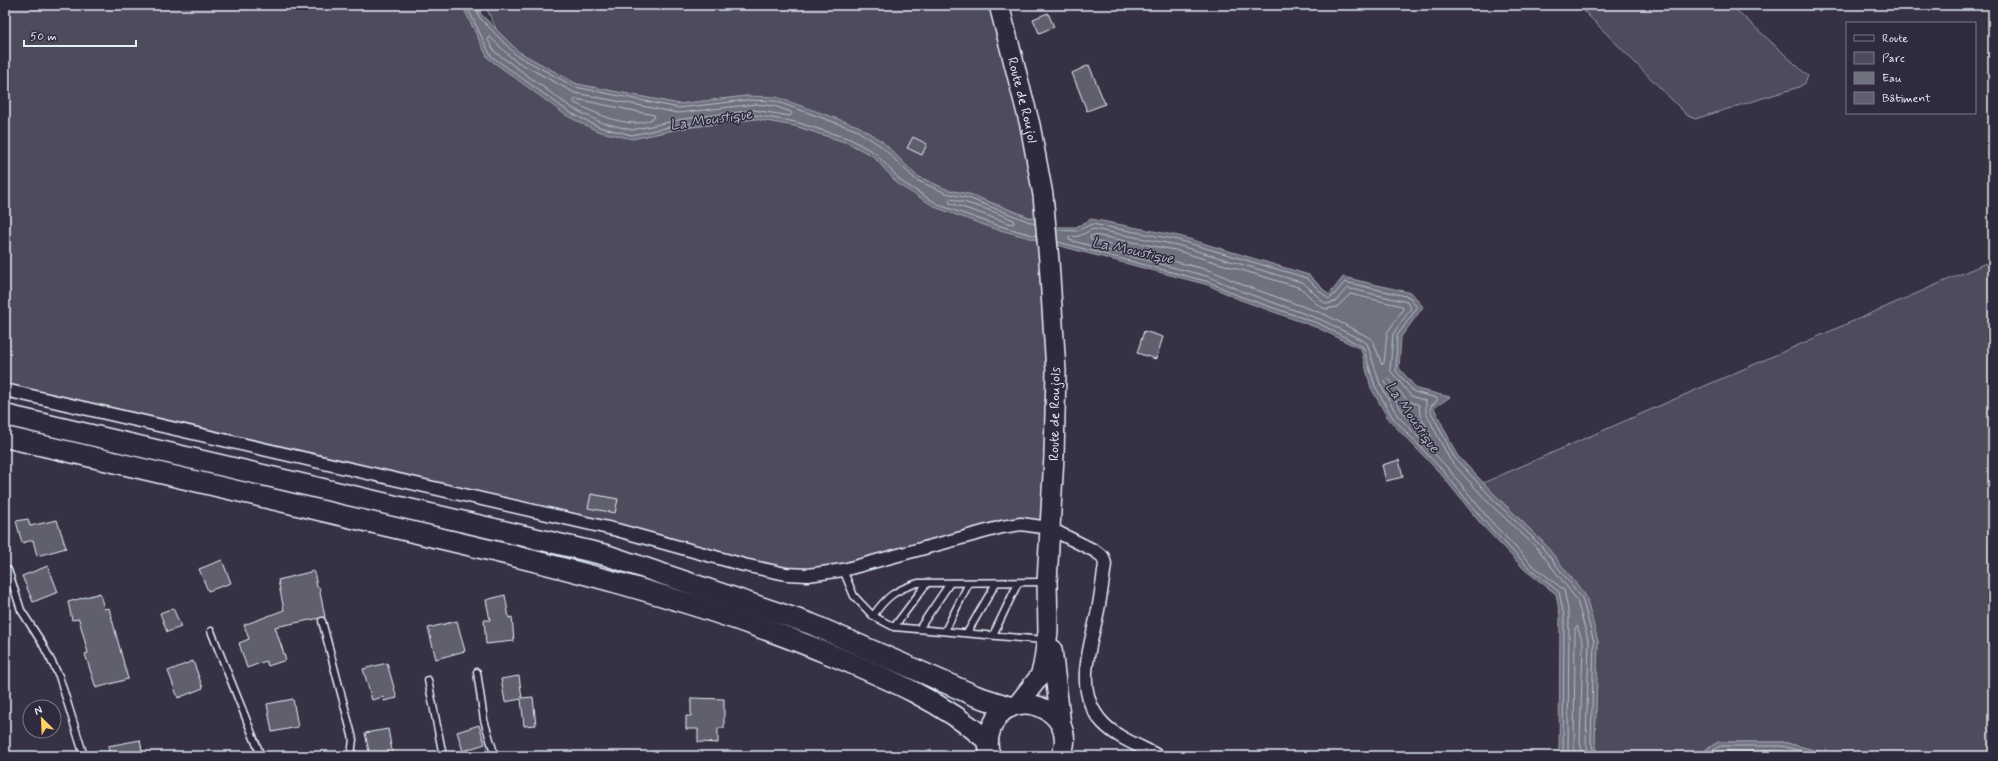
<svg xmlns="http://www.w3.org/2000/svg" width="1998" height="761" viewBox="0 0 1998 761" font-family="Mynerve,sans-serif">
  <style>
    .green { fill: #4d4b5c; stroke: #9a9eaa }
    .water { fill: #70717f; stroke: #a0a4af }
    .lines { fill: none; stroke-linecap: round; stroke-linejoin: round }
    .shore { stroke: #b8bec8; stroke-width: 1 }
    .building { fill: #605e6e; stroke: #e8f1f8 }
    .service-casing { stroke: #e8f1f8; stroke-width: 9 }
    .minor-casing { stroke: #e8f1f8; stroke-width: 15 }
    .primary-casing { stroke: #e8f1f8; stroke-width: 22 }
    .trunk-casing { stroke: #e8f1f8; stroke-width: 23 }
    .service { stroke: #2f2a3d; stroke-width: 6 }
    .minor { stroke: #2f2a3d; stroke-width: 12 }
    .primary { stroke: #2f2a3d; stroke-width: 19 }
    .trunk { stroke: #2f2a3d; stroke-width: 20 }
    .labels { text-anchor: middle; stroke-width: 3; stroke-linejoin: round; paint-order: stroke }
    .street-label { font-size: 14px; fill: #e8f1f8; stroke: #2f2a3d }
    .water-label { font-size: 15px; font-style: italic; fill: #b2b7c2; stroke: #2f2a3d }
  </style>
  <rect width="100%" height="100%" fill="#363244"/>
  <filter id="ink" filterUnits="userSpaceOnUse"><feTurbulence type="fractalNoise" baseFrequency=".025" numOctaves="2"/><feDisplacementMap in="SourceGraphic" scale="8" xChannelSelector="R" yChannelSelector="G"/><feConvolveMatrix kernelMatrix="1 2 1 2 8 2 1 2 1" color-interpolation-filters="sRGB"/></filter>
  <g filter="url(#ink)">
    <g class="green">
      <path d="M5,5H462L488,58L510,74L636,138L684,128L755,119L795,126L848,143L873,156L899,185L1048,245L1049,528L1021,524L808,575L5,390Z"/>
      <path d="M485,5H999L1030,125L1037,220L969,194L948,190L917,176L883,142L858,126L747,96L679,104L577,84L519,52L496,29Z"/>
      <path d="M1578,5H1731L1808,76L1805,83L1799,87L1695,119L1687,115Z"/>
      <path d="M1993,260V756H1837L1783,742H1718L1696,756H1601L1598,753L1595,742L1598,641L1544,543L1483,483Z"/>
    </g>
    <g class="water">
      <path d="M462,5H479L481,14L519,52L577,84L679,104L747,96L776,97L858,126L883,142L917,176L948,190L969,194L1028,217L1059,227H1076L1091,219L1179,236L1309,275L1329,295L1343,277L1412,293L1423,307L1401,337L1399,368L1417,389L1450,397L1434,408L1457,455L1496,496L1544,543L1586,596L1598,641L1595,742L1598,753L1601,756H1559L1560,616L1556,594L1525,570L1481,524L1440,473L1389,420L1371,388L1361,349L1318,328L1238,299L1208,285L992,228L937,208L899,185L873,156L848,143L795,126L755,119L684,128L632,139L597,131L567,116L488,58Z"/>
      <path d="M1718,742H1783L1837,756H1696Z"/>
    </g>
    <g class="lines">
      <g class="shore">
        <path d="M466,5L491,56L569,112L599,127L632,135L683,124L754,115L796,122L850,139L875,153L902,182L939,205L993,224L1036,236"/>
        <path d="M476,5L479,17L516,55L575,87L679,108L747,100L775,101L856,130L881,146L916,180L946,193L968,198L1035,224"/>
        <path d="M490,37L514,60L575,93L678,113L756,104L774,106L791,112L792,114L790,116L754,110L683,119L632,130L600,122L572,108L495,52L488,40Z"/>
        <path d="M576,99L654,115L655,117C634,133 595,113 575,103L574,101Z"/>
        <path d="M951,199C973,204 993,211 1014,220V223L1012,224L950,203L949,201Z"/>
        <path d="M1057,230L1077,231L1092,224L1178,240L1307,278L1328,299L1332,297L1345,282L1410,297L1417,308L1397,336L1396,371L1414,392L1437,398V401L1431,406L1430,410L1454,457L1493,499L1541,546L1582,598L1594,642L1591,742L1595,756"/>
        <path d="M1094,235L1175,250L1301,288L1318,305L1325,309L1337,307L1350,294L1402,306L1403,309L1387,333L1384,363L1382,365L1374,343L1370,338L1324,314L1243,285L1212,271L1091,240L1090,237Z"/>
        <path d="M1058,242L1209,282L1239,296L1320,324L1363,347L1375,386L1393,418L1443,471L1484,521L1528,567L1559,592L1564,616L1563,756"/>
        <path d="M1386,379H1389L1407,400L1419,405L1420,415L1431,436L1430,439L1428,438L1402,411L1385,382Z"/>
        <path d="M1568,756L1569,615L1564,590L1531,564L1488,518L1447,467L1397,415L1380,384L1367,343L1322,320L1241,291L1210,277L1069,240V237L1079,236L1093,229L1177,245L1304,283L1322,301L1327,304L1335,302L1347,288L1407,302L1411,308L1393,334L1390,370L1411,396L1426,401V413L1450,460L1489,503L1538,549L1577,600L1589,643L1586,742L1589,756"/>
        <path d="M1574,756L1575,628L1577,626L1583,643L1580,742L1583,756"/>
        <path d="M1704,756L1720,746H1782L1821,756"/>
        <path d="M1713,756L1721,751H1781L1802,756"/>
      </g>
    </g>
    <g class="building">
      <path d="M1048,13L1054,27L1039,33L1033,19Z"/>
      <path d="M1089,65L1105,104L1087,111L1072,73Z"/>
      <path d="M913,137L927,144L922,155L907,148Z"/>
      <path d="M1144,331L1163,337L1156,359L1137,353Z"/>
      <path d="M1399,460L1403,477L1386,481L1382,465Z"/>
      <path d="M591,494L618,499L615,513L588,508Z"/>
      <path d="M28,519L30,526L57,520L66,548L37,556L33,540L22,543L16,521Z"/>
      <path d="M222,560L231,583L208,591L199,569Z"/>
      <path d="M48,566L58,592L33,602L22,576Z"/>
      <path d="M314,571L317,587H319L325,617L275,627L286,660L268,666L266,661L247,668L239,643L249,639L244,625L284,610L278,580Z"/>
      <path d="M100,593L104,609L109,608L128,679L96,688L85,654L88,653L79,619L72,620L68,602Z"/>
      <path d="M505,595L509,618L512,617L514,641L486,644L484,620H490L486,600Z"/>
      <path d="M173,608L181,627L167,632L160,613Z"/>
      <path d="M457,621L465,651L436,659L428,628Z"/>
      <path d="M193,661L203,688L178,698L168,671Z"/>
      <path d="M387,663L397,698L384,701L383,697L372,700L363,669Z"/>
      <path d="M519,676L522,698L533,697L536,725L524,726L521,699L505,702L501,679Z"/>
      <path d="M691,698L724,699V728H718V743L698,742V729H686V716H691Z"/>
      <path d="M293,699L298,727L272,732L267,704Z"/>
      <path d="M479,725L485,744L463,751L457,732Z"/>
      <path d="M388,729L393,756H370L365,733Z"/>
      <path d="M140,740L143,756H110L108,746Z"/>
    </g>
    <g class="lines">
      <defs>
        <g id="service">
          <path d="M8,570L21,610L42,643L59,676L84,756"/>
          <path d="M843,570L854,596L873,616L894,627L1044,640"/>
          <path d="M873,616C886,597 895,590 918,583L1046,582"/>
          <path d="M322,621L353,739L351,756"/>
          <path d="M894,627L927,583"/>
          <path d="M919,629L950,583"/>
          <path d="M211,631L261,756"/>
          <path d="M945,631L969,583"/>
          <path d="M967,633L996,583"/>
          <path d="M993,635L1018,583"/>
          <path d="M477,672L484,720L495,756"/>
          <path d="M428,680L443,756"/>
        </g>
        <path id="minor" d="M5,390L617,530L744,565L786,574L808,575L843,570L1002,527L1021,524L1049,528L1095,551L1103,557L1105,564C1103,579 1101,595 1098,610C1091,647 1072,690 1103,723C1117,738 1140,746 1158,756"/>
        <g id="primary">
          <path id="s1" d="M999,5L1030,125L1043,195L1049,261L1056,371L1054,456L1047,582L1048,632L1043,666L1040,676L1018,704"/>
          <path d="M1052,649L1061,725"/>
          <path d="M991,756C987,748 988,737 991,729C1008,681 1081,709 1061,756"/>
        </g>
        <g id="trunk">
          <path d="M5,415L606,555L811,624L976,696L1010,707"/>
          <path d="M5,437C137,467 269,498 400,529C547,563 695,598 834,656C889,679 943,702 988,741"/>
        </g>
      </defs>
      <use href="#service" class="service-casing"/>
      <use href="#minor" class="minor-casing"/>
      <use href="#primary" class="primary-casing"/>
      <use href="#trunk" class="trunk-casing"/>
      <use href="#service" class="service"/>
      <use href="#minor" class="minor"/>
      <use href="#primary" class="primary"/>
      <use href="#trunk" class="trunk"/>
    </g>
  </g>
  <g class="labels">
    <g class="street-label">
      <text dy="5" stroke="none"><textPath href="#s1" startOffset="98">Route de Roujol</textPath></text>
      <text transform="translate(1054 414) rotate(-89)" y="5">Route de Roujols</text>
    </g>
    <g class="water-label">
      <text transform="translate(711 119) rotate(-8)" y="5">La Moustique</text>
      <text transform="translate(1133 250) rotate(12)" y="5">La Moustique</text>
      <text transform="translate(1413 417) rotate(55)" y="5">La Moustique</text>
    </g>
  </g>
  <rect width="1998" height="761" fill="none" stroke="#2f2a3d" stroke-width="20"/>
  <rect x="10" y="10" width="1978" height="741" fill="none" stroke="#e8f1f8" stroke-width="1.5" filter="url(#ink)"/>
  <rect x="1846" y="22" width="130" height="92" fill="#2f2a3d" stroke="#797a88"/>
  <rect x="1854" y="35" width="20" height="6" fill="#2f2a3d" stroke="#797a88"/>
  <text x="1882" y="42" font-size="12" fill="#e8f1f8">Route</text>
  <rect x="1854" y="52" width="20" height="12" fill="#4d4b5c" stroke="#797a88"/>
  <text x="1882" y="62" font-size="12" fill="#e8f1f8">Parc</text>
  <rect x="1854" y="72" width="20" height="12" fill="#70717f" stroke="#797a88"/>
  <text x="1882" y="82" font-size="12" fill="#e8f1f8">Eau</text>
  <rect x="1854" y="92" width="20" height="12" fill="#605e6e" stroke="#797a88"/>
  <text x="1882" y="102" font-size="12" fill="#e8f1f8">Bâtiment</text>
  <g transform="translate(42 719) rotate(336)"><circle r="19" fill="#2f2a3d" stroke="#797a88"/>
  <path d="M0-3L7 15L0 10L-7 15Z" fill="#ffd166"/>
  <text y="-6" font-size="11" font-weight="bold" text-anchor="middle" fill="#e8f1f8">N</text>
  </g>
  <path d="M24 40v6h112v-6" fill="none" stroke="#e8f1f8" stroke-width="2"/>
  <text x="30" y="40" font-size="12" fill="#e8f1f8" stroke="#2f2a3d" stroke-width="3" paint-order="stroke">50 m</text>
</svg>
